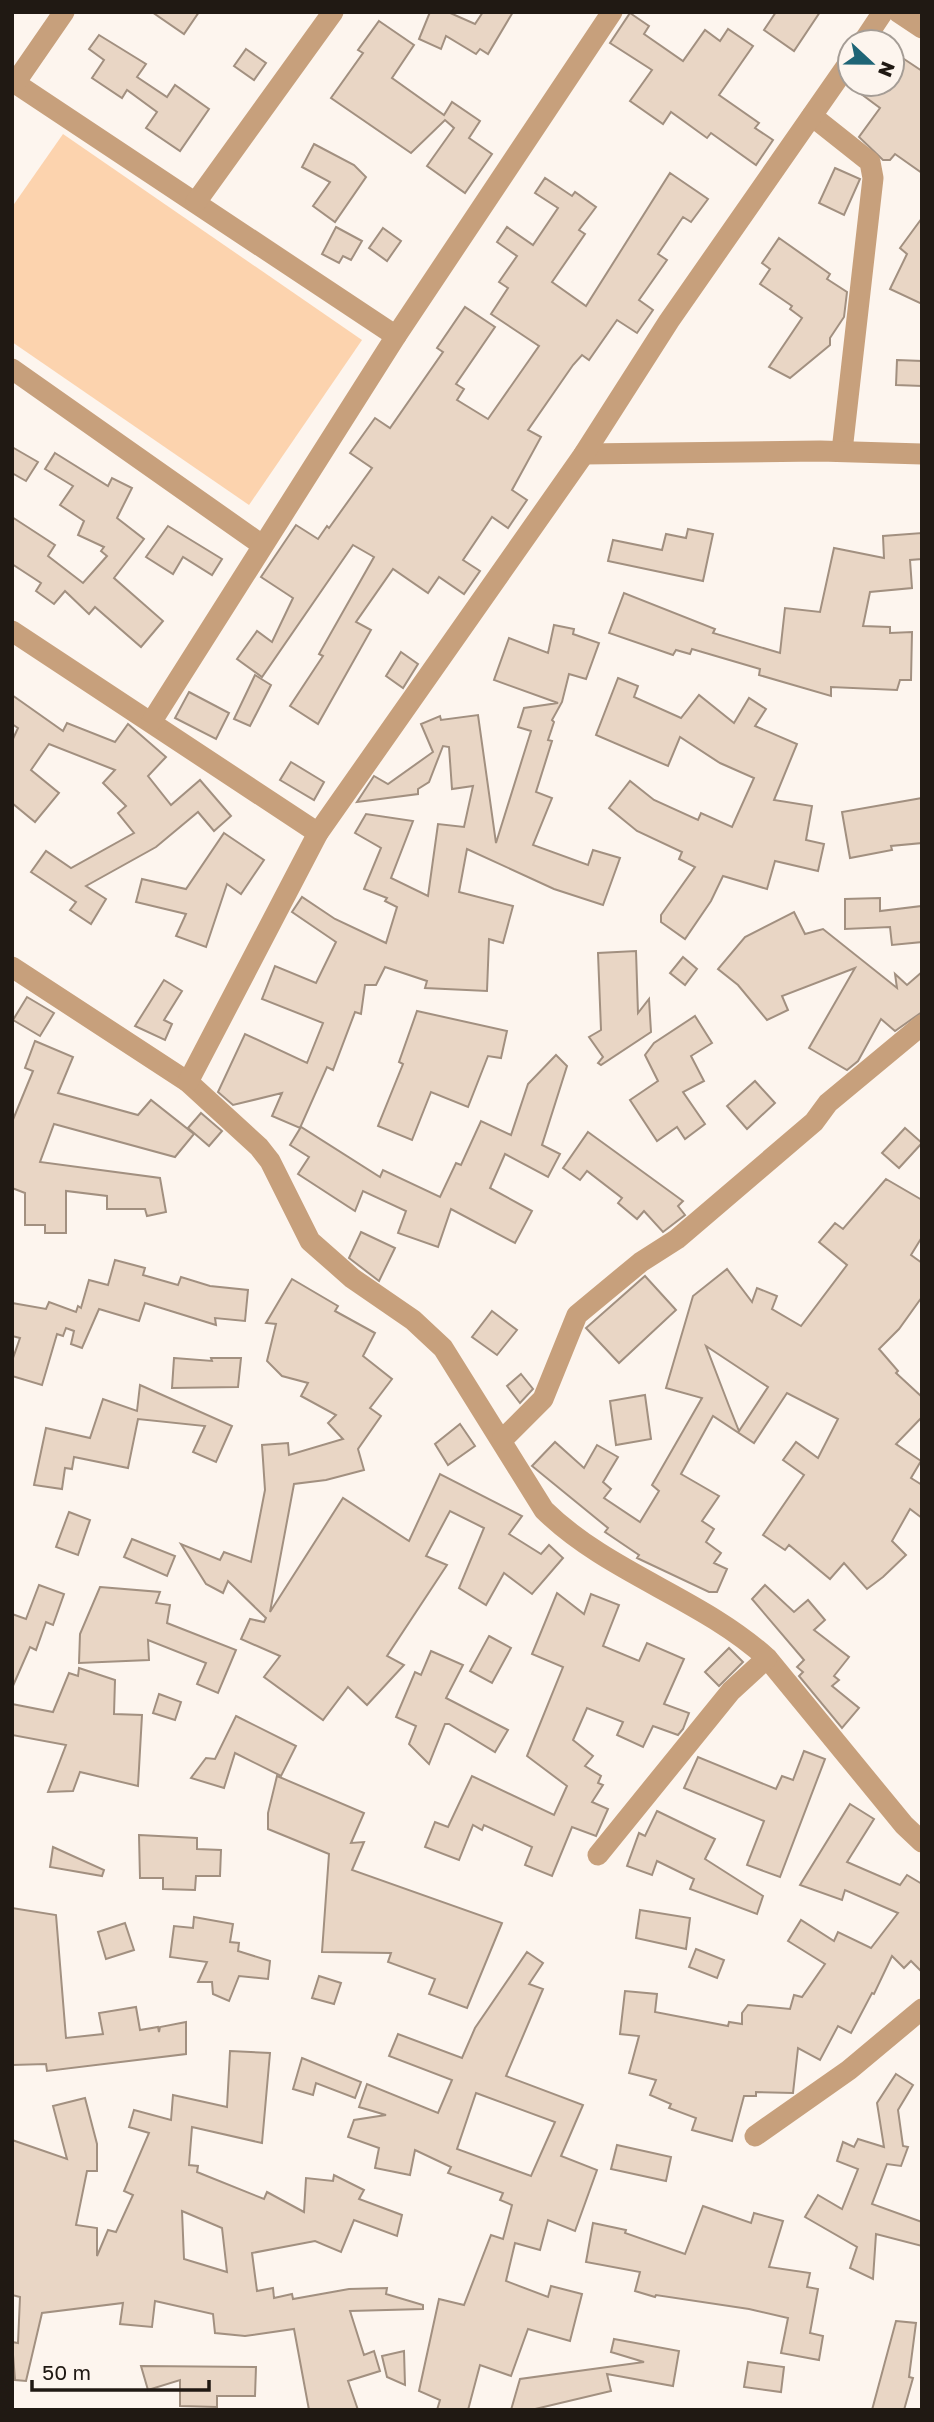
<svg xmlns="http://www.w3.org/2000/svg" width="934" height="2422" viewBox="0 0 934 2422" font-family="'Golos Text',sans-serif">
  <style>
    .green { fill: #fcd3ae }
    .building { fill: #e9d6c5; stroke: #a29080; stroke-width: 2; fill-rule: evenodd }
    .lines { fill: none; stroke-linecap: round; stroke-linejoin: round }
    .minor { stroke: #c7a07c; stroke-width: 21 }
  </style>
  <rect width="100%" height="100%" fill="#fdf5ee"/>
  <path class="green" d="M63,134L362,340L249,505L12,342V207Z"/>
  <g class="building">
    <path d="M152,12H199L184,34Z"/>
    <path d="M430,12H448L475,24L483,12H513L488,54L480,49L476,54L446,36L441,49L419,39Z"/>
    <path d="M776,12H820L794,51L764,30Z"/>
    <path d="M630,13L649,26L644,34L683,61L705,30L720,41L728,29L753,46L719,95L759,123L755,128L773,140L756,165L711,133L707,138L671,112L663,124L630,101L652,70L610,43Z"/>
    <path d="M379,21L414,45L392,78L444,115L452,102L480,121L469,138L492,154L465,193L427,166L454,128L445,120L411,153L331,98L363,53L358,50Z"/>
    <path d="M99,35L146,64L137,77L167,97L175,85L209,109L180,151L146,128L157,112L127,90L122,98L92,78L104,60L89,49Z"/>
    <path d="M246,49L266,63L254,80L234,66Z"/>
    <path d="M892,51L922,71V173L895,154L890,160H883L859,137L880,108L849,85L892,84Z"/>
    <path d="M314,144L354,165L366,177L335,222L313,206L330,182L302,167Z"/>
    <path d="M835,168L860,179L844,215L819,203Z"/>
    <path d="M670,173L708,199L691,222L683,217L658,254L667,260L639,300L653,310L637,333L617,320L589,360L582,355L573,365L528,430L541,437L512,490L527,500L508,528L492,517L463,560L480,571L464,594L439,577L428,593L393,569L356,622L371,630L318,724L290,706L323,656L319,654L374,557L353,545L262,677L237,659L257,631L272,642L293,598L261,577L296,525L318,539L327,526L329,528L372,468L350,453L375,418L390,428L443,352L437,348L465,307L495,327L456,384L464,389L457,400L488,419L539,346L491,314L508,288L499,282L517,256L497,242L507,227L533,245L558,208L535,193L545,178L572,196L575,192L596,207L579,230L585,234L552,282L586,306Z"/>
    <path d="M922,218V304L890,289L907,254L900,248Z"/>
    <path d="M336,227L362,241L351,260L343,256L339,263L322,254Z"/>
    <path d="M383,228L401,241L387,261L369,248Z"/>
    <path d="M779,238L830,274L827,279L847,292L844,317L830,338V345L790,378L769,367L802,318L790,309L792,306L760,284L770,269L762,263Z"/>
    <path d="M897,360L922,361V386L896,385Z"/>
    <path d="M12,447L38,462L26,481L12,473Z"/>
    <path d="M55,453L108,486L112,478L132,488L117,518L144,539L114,578L163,621L141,647L95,607L89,614L65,591L54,604L36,591L41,583L12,564V517L55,545L48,556L83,583L107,556L101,551L104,547L78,535L84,521L60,505L73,486L45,469Z"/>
    <path d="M168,526L222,559L212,575L183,557L173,574L146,557Z"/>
    <path d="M688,529L713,534L703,581L608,561L613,540L662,550L666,534L686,538Z"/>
    <path d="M922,533V559L910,560L912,588L870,592L863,626L890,627V633L912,632L911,680H900L897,690L831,687V696L759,675L760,669L692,649L690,654L676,650L673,655L609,633L624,593L715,629L713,633L780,653L785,608L820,612L834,548L884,558L883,536Z"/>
    <path d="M554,625L574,629L573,634L599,643L586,679L569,674L562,702L552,720L554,722L548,740L552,741L536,792L552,798L533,845L588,865L593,850L620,858L603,905L554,889L467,849L459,892L513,906L503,943L489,939L487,991L425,988L427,981L385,967L376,985H365L361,1014L355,1012L333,1070L327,1067L300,1128L272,1116L282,1093L233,1105L218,1092L245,1034L307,1063L323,1023L262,999L275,966L316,983L336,942L292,912L302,897L335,919L386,943L397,907L385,901L387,898L364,889L381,848L355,833L366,814L413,821L391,878L428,896L438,824L464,827L473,786L452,789L449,747L443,746L429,782L418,789V794L357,802L374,776L388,784L433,752L421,724L440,716L441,720L478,715L496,843L531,731L518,727L524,708L558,703L494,680L509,638L548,653Z"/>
    <path d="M401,652L418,664L403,688L386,676Z"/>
    <path d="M255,675L271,685L250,726L234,719Z"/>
    <path d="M618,678L638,686L634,697L681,718L699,695L734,723L749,698L766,709L755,726L797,744L774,800L812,806L806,840L824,844L818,871L775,861L767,889L723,876L711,901L685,939L661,922V915L695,867L679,859L682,852L637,831L609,808L630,781L654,800L698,820L701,813L732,827L754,778L720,763L680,737L668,766L596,735Z"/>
    <path d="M189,692L229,713L216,739L175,718Z"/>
    <path d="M12,695L63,731L67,723L115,742L128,724L166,757L148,776L171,805L200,780L231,816L214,831L198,812L156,847L86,886L106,899L91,924L70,910L76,902L31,872L46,851L71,868L134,833L118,813L126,806L103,783L115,770L49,744L31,770L59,793L35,822L12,803V741L18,728L12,724Z"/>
    <path d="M291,762L324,782L314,800L280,780Z"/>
    <path d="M922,798V843L891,846L892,850L850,858L842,812Z"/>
    <path d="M224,833L264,860L241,894L227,884L206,947L176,936L186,914L136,902L142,879L186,889Z"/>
    <path d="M880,898V911L922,906V942L892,945L890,927L845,929V899Z"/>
    <path d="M794,912L805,934L823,929L897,988L895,974L907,985L922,972V1012L895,1031L881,1019L858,1061L847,1070L809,1048L855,968L782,996L788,1010L767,1020L738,985L718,969L745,937Z"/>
    <path d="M636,951L638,1013L649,999L651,1032L601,1065L598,1063L603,1057L589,1037L601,1030L598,953Z"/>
    <path d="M683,957L697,969L685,985L670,973Z"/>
    <path d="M164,980L182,991L164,1020L172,1024L165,1040L135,1026Z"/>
    <path d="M27,997L54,1013L40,1036L13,1020Z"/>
    <path d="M417,1011L507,1031L501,1058L488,1056L468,1107L431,1092L412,1140L378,1126L403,1064L399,1062Z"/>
    <path d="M695,1016L712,1043L691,1056L704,1081L683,1092L705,1124L685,1139L677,1127L657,1141L630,1100L658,1081L645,1055L654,1043Z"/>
    <path d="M35,1041L73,1057L58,1093L138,1115L151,1100L194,1134L175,1157L54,1124L40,1162L160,1178L166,1212L147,1216L145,1209H107V1196L66,1191V1233H45V1225H25V1193L12,1188V1122L33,1071L25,1068Z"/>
    <path d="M556,1055L567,1066L542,1145L560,1154L548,1177L505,1154L490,1188L532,1211L515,1243L451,1209L438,1247L398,1233L406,1211L363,1191L355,1211L298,1174L309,1157L290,1145L301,1127L380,1177L383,1170L440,1197L456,1163L461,1165L481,1121L511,1135L528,1084Z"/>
    <path d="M755,1081L775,1103L747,1129L727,1106Z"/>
    <path d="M201,1113L222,1131L209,1146L188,1128Z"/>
    <path d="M905,1128L922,1143L899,1168L882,1153Z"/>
    <path d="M588,1132L683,1201L678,1206L685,1215L663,1232L644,1211L637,1219L618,1203L622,1198L587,1171L580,1180L563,1168Z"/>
    <path d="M886,1179L922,1200V1237L911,1255L922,1263V1297L899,1329L879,1349L898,1371L896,1373L922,1397V1417L896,1444L921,1461L911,1478L922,1485V1518L910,1509L892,1541L906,1555L883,1577L867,1589L844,1563L830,1579L789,1545L785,1550L763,1535L804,1475L783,1460L796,1442L818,1458L838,1419L787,1393L754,1443L713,1416L681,1474L719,1496L702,1521L714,1529L706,1542L721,1553L714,1563L727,1569L717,1592H709L637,1558L639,1555L605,1532L608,1528L532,1466L555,1442L584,1468L597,1445L618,1457L603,1482L611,1489L604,1498L640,1522L659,1491L652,1485L702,1398L666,1388L693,1296L727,1269L752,1302L757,1288L777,1296L772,1309L801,1326L847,1265L819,1242L835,1223L843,1229ZM706,1346L768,1387L739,1431L729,1406Z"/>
    <path d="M361,1232L395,1248L379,1281L349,1258Z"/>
    <path d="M115,1260L145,1268L143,1275L178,1285L181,1277L210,1286L248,1290L245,1321L215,1318L216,1325L145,1303L139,1321L99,1309L82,1348L71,1344L74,1331L66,1328L63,1336L57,1334L42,1385L12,1376V1361L20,1338L12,1336V1303L46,1309L49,1302L76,1312L78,1306L81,1308L89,1280L108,1285Z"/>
    <path d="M645,1276L676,1310L619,1363L586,1328Z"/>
    <path d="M292,1279L338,1306L335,1311L375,1333L363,1356L392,1379L370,1408L381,1416L358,1449L364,1470L326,1480L294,1484L270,1612L343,1498L409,1541L440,1474L522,1516L509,1534L541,1554L549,1545L563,1558L532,1594L504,1573L486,1605L459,1588L484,1528L450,1511L426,1556L447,1565L387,1656L404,1665L367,1705L348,1687L323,1720L264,1677L280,1656L241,1639L250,1619L264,1622L266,1618L228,1581L223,1593L206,1584L181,1544L220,1560L224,1552L251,1562L265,1490L262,1445L288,1443L289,1455L343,1439L328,1423L336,1415L301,1396L308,1383L282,1376L267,1361L276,1324L266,1323Z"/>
    <path d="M492,1311L517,1330L497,1355L472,1337Z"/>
    <path d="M174,1358L212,1361L211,1358H241L238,1387L172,1388Z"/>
    <path d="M521,1374L533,1389L520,1403L507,1386Z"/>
    <path d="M140,1385L232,1426L216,1462L193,1452L205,1426L138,1419L128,1468L74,1457L72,1469L65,1468L62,1489L34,1485L46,1428L90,1438L103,1399L137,1411Z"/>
    <path d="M645,1395L651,1439L616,1445L610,1401Z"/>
    <path d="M460,1424L475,1446L448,1465L435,1444Z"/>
    <path d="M69,1512L90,1520L78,1555L56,1547Z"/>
    <path d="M132,1539L175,1556L167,1576L124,1557Z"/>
    <path d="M39,1585L64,1594L53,1625L46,1622L36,1650L30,1647L12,1688V1614L26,1619Z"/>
    <path d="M765,1585L794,1612L808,1600L825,1620L814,1630L849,1657L834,1676L839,1680L832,1686L859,1708L842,1728L799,1676L803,1672L797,1667L804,1660L752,1599Z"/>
    <path d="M100,1587L160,1592L156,1603L170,1605L167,1623L236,1650L218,1693L197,1684L206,1663L148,1640L149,1660L79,1663L80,1634Z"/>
    <path d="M557,1593L584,1614L591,1594L619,1605L603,1646L639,1661L647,1643L684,1659L664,1704L689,1713L683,1729L678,1735L653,1726L643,1747L617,1735L623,1722L587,1708L573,1740L593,1756L585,1766L601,1776L598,1783L603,1785L592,1802L608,1809L596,1836L572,1827L552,1876L525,1865L532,1847L484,1825L482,1830L473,1825L459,1860L425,1847L435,1822L448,1827L472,1776L554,1815L567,1786L527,1756L563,1667L532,1654Z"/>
    <path d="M489,1636L511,1648L492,1683L470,1671Z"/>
    <path d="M729,1648L743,1662L719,1686L705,1672Z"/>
    <path d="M431,1651L463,1665L446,1698L508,1730L495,1752L449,1724H445L429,1764L409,1744L416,1726L396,1717L415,1672L421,1675Z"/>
    <path d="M79,1668L115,1680L114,1714L142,1715L138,1786L80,1772L73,1791L48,1792L66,1745L12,1735V1704L53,1712L69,1673L78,1676Z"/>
    <path d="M159,1694L181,1702L175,1720L153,1713Z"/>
    <path d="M236,1716L296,1746L281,1776L235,1753L224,1788L191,1778L206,1758L215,1759Z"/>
    <path d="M804,1751L825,1759L780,1877L747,1865L764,1821L684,1788L698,1757L776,1789L782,1776L793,1780Z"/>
    <path d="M277,1776L364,1813L351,1843L364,1842L352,1870L502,1923L467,2008L429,1994L435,1979L388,1962L391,1953L322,1952L329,1854L268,1829V1813Z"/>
    <path d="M850,1804L874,1819L847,1862L900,1885L907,1875L922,1884V1972L911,1961L904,1968L892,1956L874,1994L872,1993L851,2033L838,2026L820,2060L798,2048L793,2093L756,2092V2096H744L732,2141L692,2130L696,2118L669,2108L671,2104L650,2095L656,2080L629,2073L639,2036L620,2034L625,1991L657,1994L655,2012L728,2026L729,2022L742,2024V2013L748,2005L790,2009L794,1995L802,1997L825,1964L788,1941L801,1920L834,1941L838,1932L871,1948L898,1913L845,1890L842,1900L800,1885Z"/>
    <path d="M657,1811L715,1839L705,1859L763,1896L757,1914L690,1889L694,1879L657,1861L652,1875L627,1866L639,1833L645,1836Z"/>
    <path d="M139,1835L197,1838V1849L221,1850L220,1876H196L195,1890L163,1889V1878H140Z"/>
    <path d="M53,1847L104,1870L102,1876L50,1867Z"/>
    <path d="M12,1908L56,1915L66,2038L103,2034L99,2013L136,2007L140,2030L158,2027L159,2032L160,2027L186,2022V2054L47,2071L46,2064L12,2065Z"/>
    <path d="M640,1910L690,1918L686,1949L636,1938Z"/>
    <path d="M194,1917L233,1924L230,1942L239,1943L238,1951L270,1961L268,1979L239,1976L229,2001L213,1994L212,1982H198L207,1962L170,1957L174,1926L193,1928Z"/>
    <path d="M125,1923L134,1950L106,1959L98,1932Z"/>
    <path d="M696,1949L724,1960L717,1978L689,1967Z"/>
    <path d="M527,1952L543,1963L529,1984L543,1989L506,2076L583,2105L561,2156L597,2170L575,2231L548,2220L540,2250L515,2243L506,2281L548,2297L551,2286L582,2294L570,2341L528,2329L511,2376L480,2365L468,2410H437L440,2400L419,2391L439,2299L464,2305L491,2235L503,2239L512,2205L500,2200L503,2193L448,2173L451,2167L415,2150L410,2175L375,2168L379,2148L348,2137L354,2120L386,2115L359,2107L367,2084L438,2113L452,2080L389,2056L398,2034L462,2058L475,2028ZM476,2093L555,2122L531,2176L457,2149Z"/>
    <path d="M319,1976L341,1983L334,2004L312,1998Z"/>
    <path d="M230,2051L270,2053L262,2143L192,2127L189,2165L198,2166L197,2172L264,2199L267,2192L304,2212L306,2178L333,2181L334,2175L364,2190L359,2199L402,2215L397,2236L354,2220L341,2252L315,2241L252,2253L257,2291L273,2288L274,2298L292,2294L293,2299L349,2289L387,2288L386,2294L423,2305V2309L350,2311L364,2355L374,2351L380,2371L348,2381L358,2410H309L294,2329L245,2336L215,2333L213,2314L155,2301L152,2327L120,2324L123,2303L42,2313L26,2381L15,2380L12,2342L18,2343L20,2297L12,2295V2140L67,2159L53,2106L85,2098L97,2144V2171H87L76,2225L97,2228V2256L108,2230L116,2232L133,2195L124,2191L149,2133L129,2127L134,2110L171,2120L173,2095L227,2107ZM182,2211L222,2228L227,2272L184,2259Z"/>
    <path d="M302,2058L361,2082L355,2098L316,2083L313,2095L293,2089Z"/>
    <path d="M896,2074L913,2085L898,2110L903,2146L908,2147L901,2166L887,2164L872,2204L922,2222V2246L876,2234L873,2279L850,2268L857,2247L805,2217L818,2195L842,2209L858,2169L837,2161L843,2142L854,2147L858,2139L884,2147L877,2103Z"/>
    <path d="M617,2145L671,2157L666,2181L611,2169Z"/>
    <path d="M703,2206L751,2223L754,2213L783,2221L769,2267L810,2273L807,2287L818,2289L810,2333L823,2336L819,2360L781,2353L788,2318L749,2309L656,2295L655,2297L635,2291L640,2272L586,2262L593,2223L626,2230L625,2233L685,2254Z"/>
    <path d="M896,2321L916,2323L909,2377L913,2378L904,2410H872Z"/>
    <path d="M614,2339L679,2351L673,2386L607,2374L611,2391L531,2410H511L520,2379L644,2362L611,2352Z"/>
    <path d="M404,2351L405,2385L387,2377L382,2356Z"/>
    <path d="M748,2362L784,2367L781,2392L744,2387Z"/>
    <path d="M141,2366L256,2367L255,2396H217V2407L180,2406V2380L148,2390Z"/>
  </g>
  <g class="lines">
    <g class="minor">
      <path d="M898,12L922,28"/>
      <path d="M863,42L883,12"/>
      <path d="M12,81L396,336"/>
      <path d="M15,83L64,12"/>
      <path d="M812,116L870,162L873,178L842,451"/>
      <path d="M196,202L333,12"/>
      <path d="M12,369L262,545"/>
      <path d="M584,454L820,451L922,454"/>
      <path d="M12,631L318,833"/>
      <path d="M152,721L396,336L612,12"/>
      <path d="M12,967L188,1082L259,1147L270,1161L310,1241L352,1278L413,1320L443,1348L544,1510C608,1573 701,1598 767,1658L904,1825L922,1842"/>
      <path d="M188,1082L318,833L584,454L669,321L850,61"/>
      <path d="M502,1440L543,1399L577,1315L641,1262L677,1239L814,1122L828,1103L922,1025"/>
      <path d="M598,1855L731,1691L767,1658"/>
      <path d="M755,2136L849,2070L922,2009"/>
    </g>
  </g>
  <rect width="934" height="2422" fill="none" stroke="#201913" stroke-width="28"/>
  <g transform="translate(871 63) rotate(112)"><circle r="33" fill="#fdf5ee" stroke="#a59d96" stroke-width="2"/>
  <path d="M0-5L12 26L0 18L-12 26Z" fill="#1f6576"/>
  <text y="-10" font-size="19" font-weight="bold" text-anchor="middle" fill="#201913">N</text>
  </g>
  <path d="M32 2380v10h177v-10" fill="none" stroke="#201913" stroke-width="3.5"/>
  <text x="42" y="2380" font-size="21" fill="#201913" stroke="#fdf5ee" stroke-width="5" paint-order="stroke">50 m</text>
</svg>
